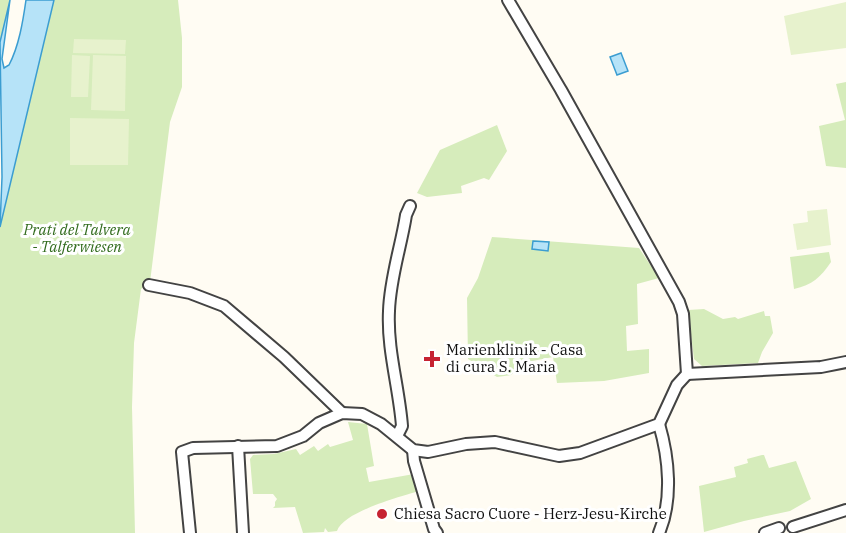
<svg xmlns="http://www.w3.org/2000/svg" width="846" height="533" viewBox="0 0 846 533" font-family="'IBM Plex Serif',serif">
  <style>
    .green { fill: #d6ecbb }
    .pitch { fill: #e7f2cd }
    .water { fill: #b6e3f8; stroke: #3b9dd1; stroke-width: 1.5 }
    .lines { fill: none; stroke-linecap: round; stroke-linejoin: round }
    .street-casing { stroke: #434343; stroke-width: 14 }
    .street { stroke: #fff; stroke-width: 10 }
    .poi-dot { fill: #c62332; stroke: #fff; stroke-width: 2 }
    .labels { text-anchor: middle; stroke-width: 6; stroke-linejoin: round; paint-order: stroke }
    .park-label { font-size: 15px; font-style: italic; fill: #316b1d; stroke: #fff }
    .poi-label { font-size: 15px; fill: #101010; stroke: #fff; text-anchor: start }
  </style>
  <rect width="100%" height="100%" fill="#fffcf3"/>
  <g class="green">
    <path d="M0,0H10L0,42Z"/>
    <path d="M54,0H178L182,38V87L170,122L150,282L141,289L134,343L132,407L135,533H0V227Z"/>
    <path d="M846,82V168L826,166L819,126L845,120L836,84Z"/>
    <path d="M497,125L507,151L489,180L484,178L461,186L462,193L427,197L417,193L440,150Z"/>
    <path d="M492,237L639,248L659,278L637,284L638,324L626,326L627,351L649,349V373L604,381L557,383L553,357L527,362L511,375L497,377L468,359L467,298L478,278Z"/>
    <path d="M829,252L831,262C821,277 812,285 794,289L790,257Z"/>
    <path d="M704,309L723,319L735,317L738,319L764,311L765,316H770L773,333L762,352L758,363L702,366L694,359L688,310Z"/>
    <path d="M348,422L367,424L374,466L366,468L369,482L414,474L419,491C399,497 343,512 337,531L328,532L325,528L324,532L303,533L295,507L273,508L275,506V502L277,499L273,494H253L250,459L253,455L274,454L296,449L300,455L314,446L318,451L328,444L330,447L353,440Z"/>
    <path d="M762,455H764L769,468L796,461L811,499L790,511L744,521L704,532L699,486L736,477L734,467L748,463L747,459Z"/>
  </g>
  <g class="pitch">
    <path d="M846,2V48L791,55L784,16Z"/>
    <path d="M74,39L126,40L125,54L73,53Z"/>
    <path d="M72,55L90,56L88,97H71Z"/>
    <path d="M93,55L126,56L125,111L91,110Z"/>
    <path d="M70,118L129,119L128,165H70Z"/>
    <path d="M827,209L831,245L797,250L793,224L808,222L807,211Z"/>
  </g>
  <g class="water">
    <path d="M10,0L2,59L4,68L9,65C19,46 23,21 26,0H54L0,227L2,177L0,42Z"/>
    <path d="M621,53L628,71L617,75L610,57Z"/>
    <path d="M533,241L549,242L548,251L532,249Z"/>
  </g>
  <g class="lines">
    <defs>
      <g id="street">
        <path d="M508,0L561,90L679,302L683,314L687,374"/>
        <path d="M149,285L190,293L224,306L284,357L342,413"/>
        <path d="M687,374L821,367L846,362"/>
        <path d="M659,424C669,458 673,500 659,533"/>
        <path d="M397,436L402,426C399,387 387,350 389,311C390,278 401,247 406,215L410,206"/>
        <path d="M238,446L243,533"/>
        <path d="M413,450L414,461L434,529L437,533"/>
        <path d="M793,527L846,510"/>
        <path d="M190,533L182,452L193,448L277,446L303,436L319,423L342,413L362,414L381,424L413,450L428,452L466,444L495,442L559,456L580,453L659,424L677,385L687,374"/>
        <path d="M765,533L779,528"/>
      </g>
    </defs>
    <use href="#street" class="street-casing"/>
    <use href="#street" class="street"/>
  </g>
  <g class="poi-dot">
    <path d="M429 350h6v6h6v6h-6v6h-6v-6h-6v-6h6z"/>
    <circle cx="382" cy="514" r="6"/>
  </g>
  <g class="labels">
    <g class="park-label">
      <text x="77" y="235">Prati del Talvera<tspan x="77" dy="17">- Talferwiesen</tspan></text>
    </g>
    <g class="poi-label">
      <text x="446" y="355">Marienklinik - Casa<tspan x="446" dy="17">di cura S. Maria</tspan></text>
      <text x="394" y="519">Chiesa Sacro Cuore - Herz-Jesu-Kirche</text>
    </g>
  </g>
</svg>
